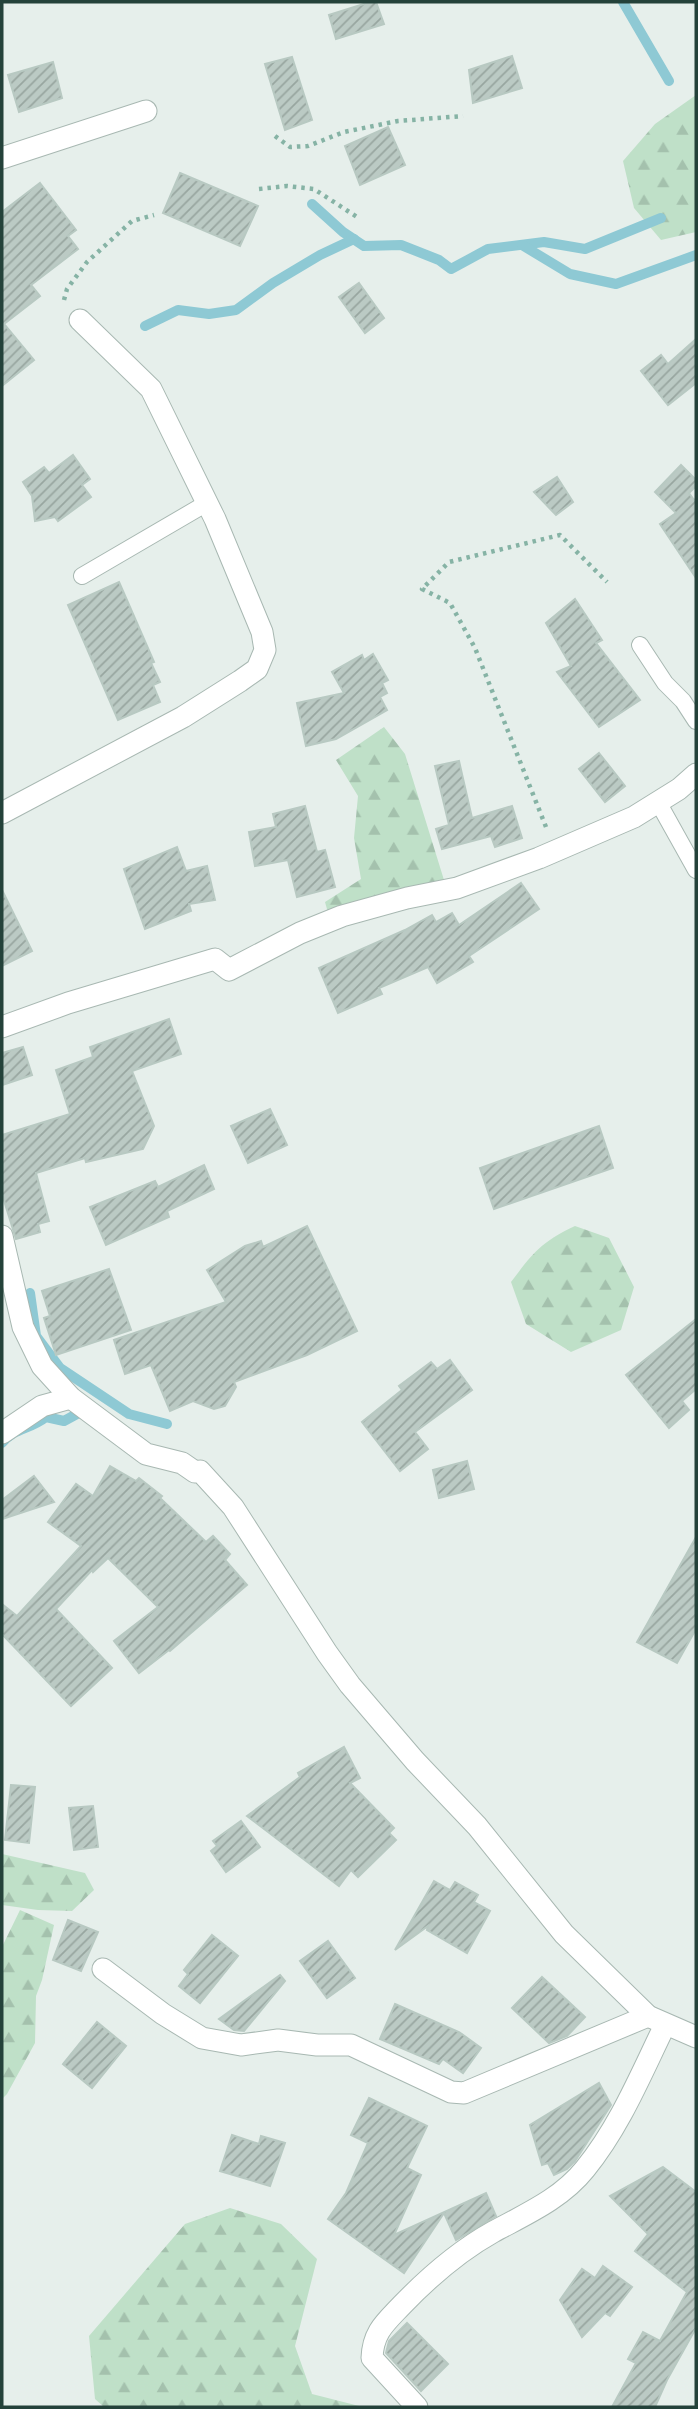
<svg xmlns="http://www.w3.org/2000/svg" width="698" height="2409" viewBox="0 0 698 2409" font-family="Rubik,sans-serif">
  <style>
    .forest { fill: url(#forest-firs) }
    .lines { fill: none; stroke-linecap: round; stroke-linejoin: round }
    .stream { stroke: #8ec9d4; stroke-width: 10 }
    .building { fill: url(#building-hatch); stroke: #b8c9c2; stroke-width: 2 }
    .service-casing { stroke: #a8b8b2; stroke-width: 18 }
    .minor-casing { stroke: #a8b8b2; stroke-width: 23 }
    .path { stroke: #86b3a5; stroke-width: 4.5; stroke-dasharray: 3.5 5; stroke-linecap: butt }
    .service { stroke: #fff; stroke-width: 16 }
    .minor { stroke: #fff; stroke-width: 21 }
  </style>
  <defs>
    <pattern id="forest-firs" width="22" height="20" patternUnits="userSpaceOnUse" patternTransform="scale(1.75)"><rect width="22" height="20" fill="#bfe0c8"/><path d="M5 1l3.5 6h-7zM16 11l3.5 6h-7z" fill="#a4c1ad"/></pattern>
    <pattern id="building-hatch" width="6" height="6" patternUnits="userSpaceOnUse" patternTransform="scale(1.75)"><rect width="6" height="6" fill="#bbcac4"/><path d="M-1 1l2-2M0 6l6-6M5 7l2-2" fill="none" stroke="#98a6a0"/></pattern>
  </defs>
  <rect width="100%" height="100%" fill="#e6efeb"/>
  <g class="forest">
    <path d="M696,95V232L661,240L634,208L623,161L655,124Z"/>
    <path d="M384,727L405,754L444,880L330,920L325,902L361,879L354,838L358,796L336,760Z"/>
    <path d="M575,1226L609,1238L634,1287L621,1330L571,1352L526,1324L511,1282C533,1253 541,1242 575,1226Z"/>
    <path d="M2,1854L85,1873L94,1890L72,1911L38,1910L2,1905Z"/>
    <path d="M20,1910L54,1925L42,1980L36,1996L35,2043L7,2094L2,2099V1947Z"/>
    <path d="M230,2208L281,2224L317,2259L295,2346L312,2394L363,2407H104L95,2399L89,2336L185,2224Z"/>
  </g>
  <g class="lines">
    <g class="stream">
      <path d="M623,2L669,81"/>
      <path d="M312,204L343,232L364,246L401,245L439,260L451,269L488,249L544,242L585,249L661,218"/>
      <path d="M522,245L570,274L616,284L696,255"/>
      <path d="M145,326L178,310L209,314L236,310L273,283L320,255L354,239"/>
      <path d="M30,1293L36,1336L60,1368L129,1414L167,1424"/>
      <path d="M2,1443C14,1428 29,1430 46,1417L64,1421L86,1409"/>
    </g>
  </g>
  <g class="building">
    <path d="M370,2H376L384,24L336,39L329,15Z"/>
    <path d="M512,56L522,88L473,103L469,70Z"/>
    <path d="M292,57L312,120L285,130L265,64Z"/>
    <path d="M53,62L62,98L19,112L8,75Z"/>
    <path d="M388,127L405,165L360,185L345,146Z"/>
    <path d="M180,173L258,206L240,246L163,213Z"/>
    <path d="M40,183L76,230L68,236L78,249L31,285L40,296L4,324L34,360L2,386V212Z"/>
    <path d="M359,283L384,318L365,333L339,297Z"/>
    <path d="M696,339V383L668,405L641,371L661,355L668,364Z"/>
    <path d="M73,455L90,479L82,485L91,497L58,521L55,517L35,521L32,496L23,482L44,467L49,473Z"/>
    <path d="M681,465L696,480V486L689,493L694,500L696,499V578L660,524L676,513L655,492Z"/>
    <path d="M557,477L573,502L556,515L534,492Z"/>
    <path d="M119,582L154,662L151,663L160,682L153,685L160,702L118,720L68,605Z"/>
    <path d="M575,599L602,640L596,643L640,700L599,727L557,672L571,666L546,623Z"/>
    <path d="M373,654L388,680L382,683L387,693L380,697L387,710L336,739L306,746L297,703L344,693L332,672L362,655L364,660Z"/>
    <path d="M599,753L625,786L605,802L579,769Z"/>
    <path d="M459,761L472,818L512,806L522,838L495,847L491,836L442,849L436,829L449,825L435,766Z"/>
    <path d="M305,806L317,852L325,850L335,887L297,897L288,860L255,866L249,832L276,827L273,814Z"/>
    <path d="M177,847L186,871L207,866L215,900L189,904L191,911L145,929L124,869Z"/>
    <path d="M521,883L539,909L469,956L473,962L437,983L428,967L379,988L382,994L338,1013L319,968L405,930L432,915L436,922L452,913L459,925Z"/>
    <path d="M2,890L32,951L2,966Z"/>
    <path d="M169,1019L181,1054L132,1071L154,1126L143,1149L86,1162L85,1158L36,1173L49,1221L38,1224L40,1232L16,1239L2,1194V1135L70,1114L56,1070L93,1057L90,1047Z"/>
    <path d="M23,1047L32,1075L2,1085V1053Z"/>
    <path d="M270,1109L287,1145L248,1163L231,1126Z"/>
    <path d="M599,1126L613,1168L494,1209L480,1168Z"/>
    <path d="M204,1165L214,1189L167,1211L169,1217L106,1245L90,1207L155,1181L158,1187Z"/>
    <path d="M307,1226L357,1331L307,1355L234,1382L236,1387L225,1406L214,1409L193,1401L170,1411L151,1365L125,1374L114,1340L226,1302L207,1270L245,1246L261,1241L263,1247Z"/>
    <path d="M109,1269L131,1330L56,1355L44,1318L50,1316L42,1291Z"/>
    <path d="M696,1319V1389L682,1401L689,1410L669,1428L626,1375Z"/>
    <path d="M450,1360L472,1390L415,1432L428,1449L400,1471L362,1422L402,1390L399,1386L431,1362L437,1369Z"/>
    <path d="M467,1461L474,1489L439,1498L433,1470Z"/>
    <path d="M110,1466L136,1481L139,1478L162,1496L160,1498L206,1542L213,1536L230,1554L225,1560L247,1585L170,1651L169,1650L139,1673L114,1641L158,1607L108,1558L93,1572L92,1570L56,1609L112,1668L71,1706L2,1634V1604L17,1616L81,1546L48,1522L76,1484L93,1496Z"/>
    <path d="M34,1476L54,1502L2,1519V1500Z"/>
    <path d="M696,1537V1629L677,1663L637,1642Z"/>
    <path d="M344,1747L360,1778L350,1783L394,1828L389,1833L396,1840L358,1877L351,1870L339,1886L247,1816L300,1777L298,1773Z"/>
    <path d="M11,1785L35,1787L29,1843L5,1840Z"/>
    <path d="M93,1806L98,1847L74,1850L69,1808Z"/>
    <path d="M241,1821L260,1847L226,1872L211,1851L217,1846L213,1841Z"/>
    <path d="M434,1881L450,1890L455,1882L478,1895L474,1902L490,1911L467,1953L427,1930L428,1926L395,1950Z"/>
    <path d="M68,1920L98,1932L81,1971L53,1960Z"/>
    <path d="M212,1935L238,1956L200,2003L179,1986L188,1974L184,1970Z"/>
    <path d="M328,1941L355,1978L327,1998L300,1961Z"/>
    <path d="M280,1975L285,1981L244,2031L234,2030L219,2019Z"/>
    <path d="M542,1977L585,2017L567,2036L549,2043L512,2008Z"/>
    <path d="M395,2004L459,2032L481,2048L463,2073L443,2059L439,2064L380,2039Z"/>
    <path d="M97,2022L126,2046L92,2088L63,2064Z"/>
    <path d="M599,2083L611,2105L575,2161L567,2169L554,2175L548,2163L542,2165L530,2125Z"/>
    <path d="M369,2098L427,2126L407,2168L421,2175L394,2235L486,2193L496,2216L456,2240L444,2213L404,2273L328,2219L346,2193L368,2143L351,2135Z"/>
    <path d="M232,2135L259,2144L261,2136L285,2143L270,2186L220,2171Z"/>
    <path d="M663,2167L696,2192V2328L667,2380L655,2407H612L636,2363L628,2359L643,2332L660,2341L687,2292L635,2251L648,2234L610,2196Z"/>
    <path d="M603,2266L632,2287L610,2316L605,2313L582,2337L560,2300L582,2269L595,2278Z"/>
    <path d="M407,2323L448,2364L421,2391L386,2353L389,2341Z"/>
  </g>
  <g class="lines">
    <defs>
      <g id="service">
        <path d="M82,576L207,503"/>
        <path d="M640,645L665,683L683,701L696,721"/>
        <path d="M658,802L696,870"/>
      </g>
      <g id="minor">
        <path d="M2,158L146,111"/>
        <path d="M2,813L183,717L240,681L257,669L265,650L262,632L215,519L151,389L80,320"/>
        <path d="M2,1027L68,1003L215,959L229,970L300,933L342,916L407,898L457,888L539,858L634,817L679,789L696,774"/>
        <path d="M2,1236L23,1327L42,1366L71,1398L146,1454L182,1463L195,1472L200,1471L233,1507L327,1653L350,1685L415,1761L477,1826L564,1934L648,2016L696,2037"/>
        <path d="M2,1433L42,1406L71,1398"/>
        <path d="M103,1969L163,2014L202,2038L241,2045L278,2040L317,2045H351L451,2092L464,2093L648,2016"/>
        <path d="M417,2407L372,2358C373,2332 385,2323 402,2305C429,2277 459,2251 493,2232C526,2214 561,2199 585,2169C620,2126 641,2074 665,2025"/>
      </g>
    </defs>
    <use href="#service" class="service-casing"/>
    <use href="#minor" class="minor-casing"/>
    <g class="path">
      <path d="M275,136L290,147L308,146L344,132L398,121L463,116"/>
      <path d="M259,189L287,186L314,189L357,217"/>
      <path d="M64,300L67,289L87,262L132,221L154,215"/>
      <path d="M546,827L475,648L450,603L422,589L449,562L560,535L607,582"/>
    </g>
    <use href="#service" class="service"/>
    <use href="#minor" class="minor"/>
  </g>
  <rect width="698" height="2409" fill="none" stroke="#24423a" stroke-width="7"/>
</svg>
